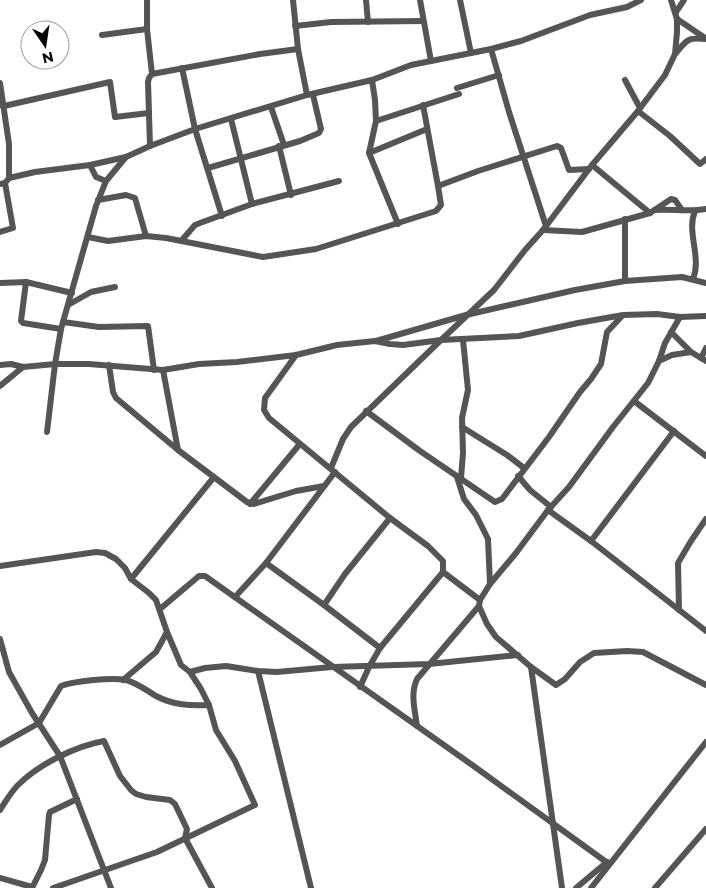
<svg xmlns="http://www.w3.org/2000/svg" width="706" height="888" viewBox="0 0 706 888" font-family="Montserrat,sans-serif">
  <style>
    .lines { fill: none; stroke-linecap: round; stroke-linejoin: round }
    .minor { stroke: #555; stroke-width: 6 }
  </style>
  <rect width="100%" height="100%" fill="#fff"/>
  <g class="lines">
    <g class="minor">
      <path d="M147,0V29L152,74"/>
      <path d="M293,0L298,49L307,95"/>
      <path d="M366,0L368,22"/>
      <path d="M420,0L431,61"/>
      <path d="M460,0L471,53"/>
      <path d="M676,12L684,0"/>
      <path d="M677,19L705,38"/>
      <path d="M295,26L331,22L423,21"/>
      <path d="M102,35L147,29"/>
      <path d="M491,49L509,112L546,226"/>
      <path d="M676,53C687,39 689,37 706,39"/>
      <path d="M182,68L195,129L222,216"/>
      <path d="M372,80L375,100L376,121L369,153L398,224"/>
      <path d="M625,80L640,108"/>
      <path d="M0,83L9,144V178"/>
      <path d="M457,88L499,75"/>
      <path d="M0,105L4,106L110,82L115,117L149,113"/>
      <path d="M423,105L438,186L478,171L557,146L561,148L569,170L589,169"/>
      <path d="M271,107L284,145"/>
      <path d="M638,111L670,136L700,164L706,159"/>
      <path d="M231,119L252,204"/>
      <path d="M376,121L459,94"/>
      <path d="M150,146L148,82L149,78L152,74L260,54L298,49"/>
      <path d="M279,146L291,195"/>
      <path d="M369,153L427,129"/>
      <path d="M90,165L96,177L106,181"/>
      <path d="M592,165L650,213"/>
      <path d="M208,168L300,141L319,133L321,129L313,95"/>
      <path d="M0,184L5,183L9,178L35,172L90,165L126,157L150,146L195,129L307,95L372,80L411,65L491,49L521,41L590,15L627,7L641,0"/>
      <path d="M98,200L126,195L135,198L146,236"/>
      <path d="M655,210C673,209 689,212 706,209"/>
      <path d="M625,219V281"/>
      <path d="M543,230L582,232L650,213L671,199L675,200L682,210"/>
      <path d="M0,232L13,228L5,183"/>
      <path d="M88,237L108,241L146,236L166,238L263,257L316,249L436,211L441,205L438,186"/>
      <path d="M182,240L195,225L200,223L252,204L339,181"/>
      <path d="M693,279C702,257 686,232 695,211"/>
      <path d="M26,282L21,321L23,323L61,329"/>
      <path d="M0,283L26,282L72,293"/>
      <path d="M68,305L91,292L115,287"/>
      <path d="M63,322L99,327L148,326L154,370"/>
      <path d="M671,332L691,352L706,361"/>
      <path d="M376,341L466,315L575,290L625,281L682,277L706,283"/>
      <path d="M296,355L265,398L264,410L269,418L390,518L428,546L443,561V572L480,600"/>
      <path d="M701,358L706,348"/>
      <path d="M659,361L672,355L691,352"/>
      <path d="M0,365L11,364L23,367L55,364H89L163,370L199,364L237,362L296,355L337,345L375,341L390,344L403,345L441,340L494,290L525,250L543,230L592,165L638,111L665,75L675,54L677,32V19L671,0"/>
      <path d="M109,365L113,392L116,398L178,450L247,502L254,504L296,491L324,486"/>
      <path d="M163,370L178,450"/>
      <path d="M0,386L23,367"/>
      <path d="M634,401L706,456"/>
      <path d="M366,411L420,451L495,502L502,499L549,437L580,392L591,379L601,364L607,332L622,316"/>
      <path d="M462,427L507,455L524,468"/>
      <path d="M47,432L55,364L61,329L96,206L106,181L126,157"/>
      <path d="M331,468L343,439L351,427L441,340L519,336L578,323L623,315L657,314L680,317L706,316"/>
      <path d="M518,476L530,490L551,507"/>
      <path d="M457,477L464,499L476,515L488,539L490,584"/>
      <path d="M461,478L463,453L462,418L468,390L463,340"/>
      <path d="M250,504L299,445"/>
      <path d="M548,510L591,541L706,631"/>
      <path d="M591,541L674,431"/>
      <path d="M266,563L324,605"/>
      <path d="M0,566L96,552L105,553L116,559L125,568L131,579L149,593L156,600L167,632L156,652L123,680"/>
      <path d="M131,579L214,477"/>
      <path d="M235,597L266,563L335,472"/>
      <path d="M479,606L487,624L496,637L531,667L562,888"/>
      <path d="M160,609L199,576H205L475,767L609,864"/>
      <path d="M679,610L678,563L691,541L706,519"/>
      <path d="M0,639L9,672L32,713L60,756L111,888"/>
      <path d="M380,648L324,605L345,574L390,518"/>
      <path d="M531,667L556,685L565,679L580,662L594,653L627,651L643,652L706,685"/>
      <path d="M258,671L311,888"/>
      <path d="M190,672L205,668L226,666L258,671L277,672L332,667L429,664L518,655"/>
      <path d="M360,687L369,667L380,648L443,572"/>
      <path d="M417,726C415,710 410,694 417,679L479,606L480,600L490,584L516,553L548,510L569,487L613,427L648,383L659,361L665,343L680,317"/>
      <path d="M0,745L39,723L61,686C74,681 112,677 126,680C137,683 146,690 156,696C173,705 190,706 209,705"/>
      <path d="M0,810C6,801 11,792 18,785C39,764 76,746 104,741L120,776L131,790L136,794L146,797L170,800L175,804L187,829L185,838L212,888"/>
      <path d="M0,878L32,887"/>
      <path d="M32,888L41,870L45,860L49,815L50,812L77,799"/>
      <path d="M53,888L157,852L255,805L235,761L216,730L209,705L201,689L190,672L181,665L167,632"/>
      <path d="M576,888L607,862"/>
      <path d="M591,888L706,742"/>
      <path d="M655,888L706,829"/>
    </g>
  </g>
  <g transform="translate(45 45) rotate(167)"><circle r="24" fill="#ffffff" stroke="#999999"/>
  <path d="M0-4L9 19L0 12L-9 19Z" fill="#000000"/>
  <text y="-8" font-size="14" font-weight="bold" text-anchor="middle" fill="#000000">N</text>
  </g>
</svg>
